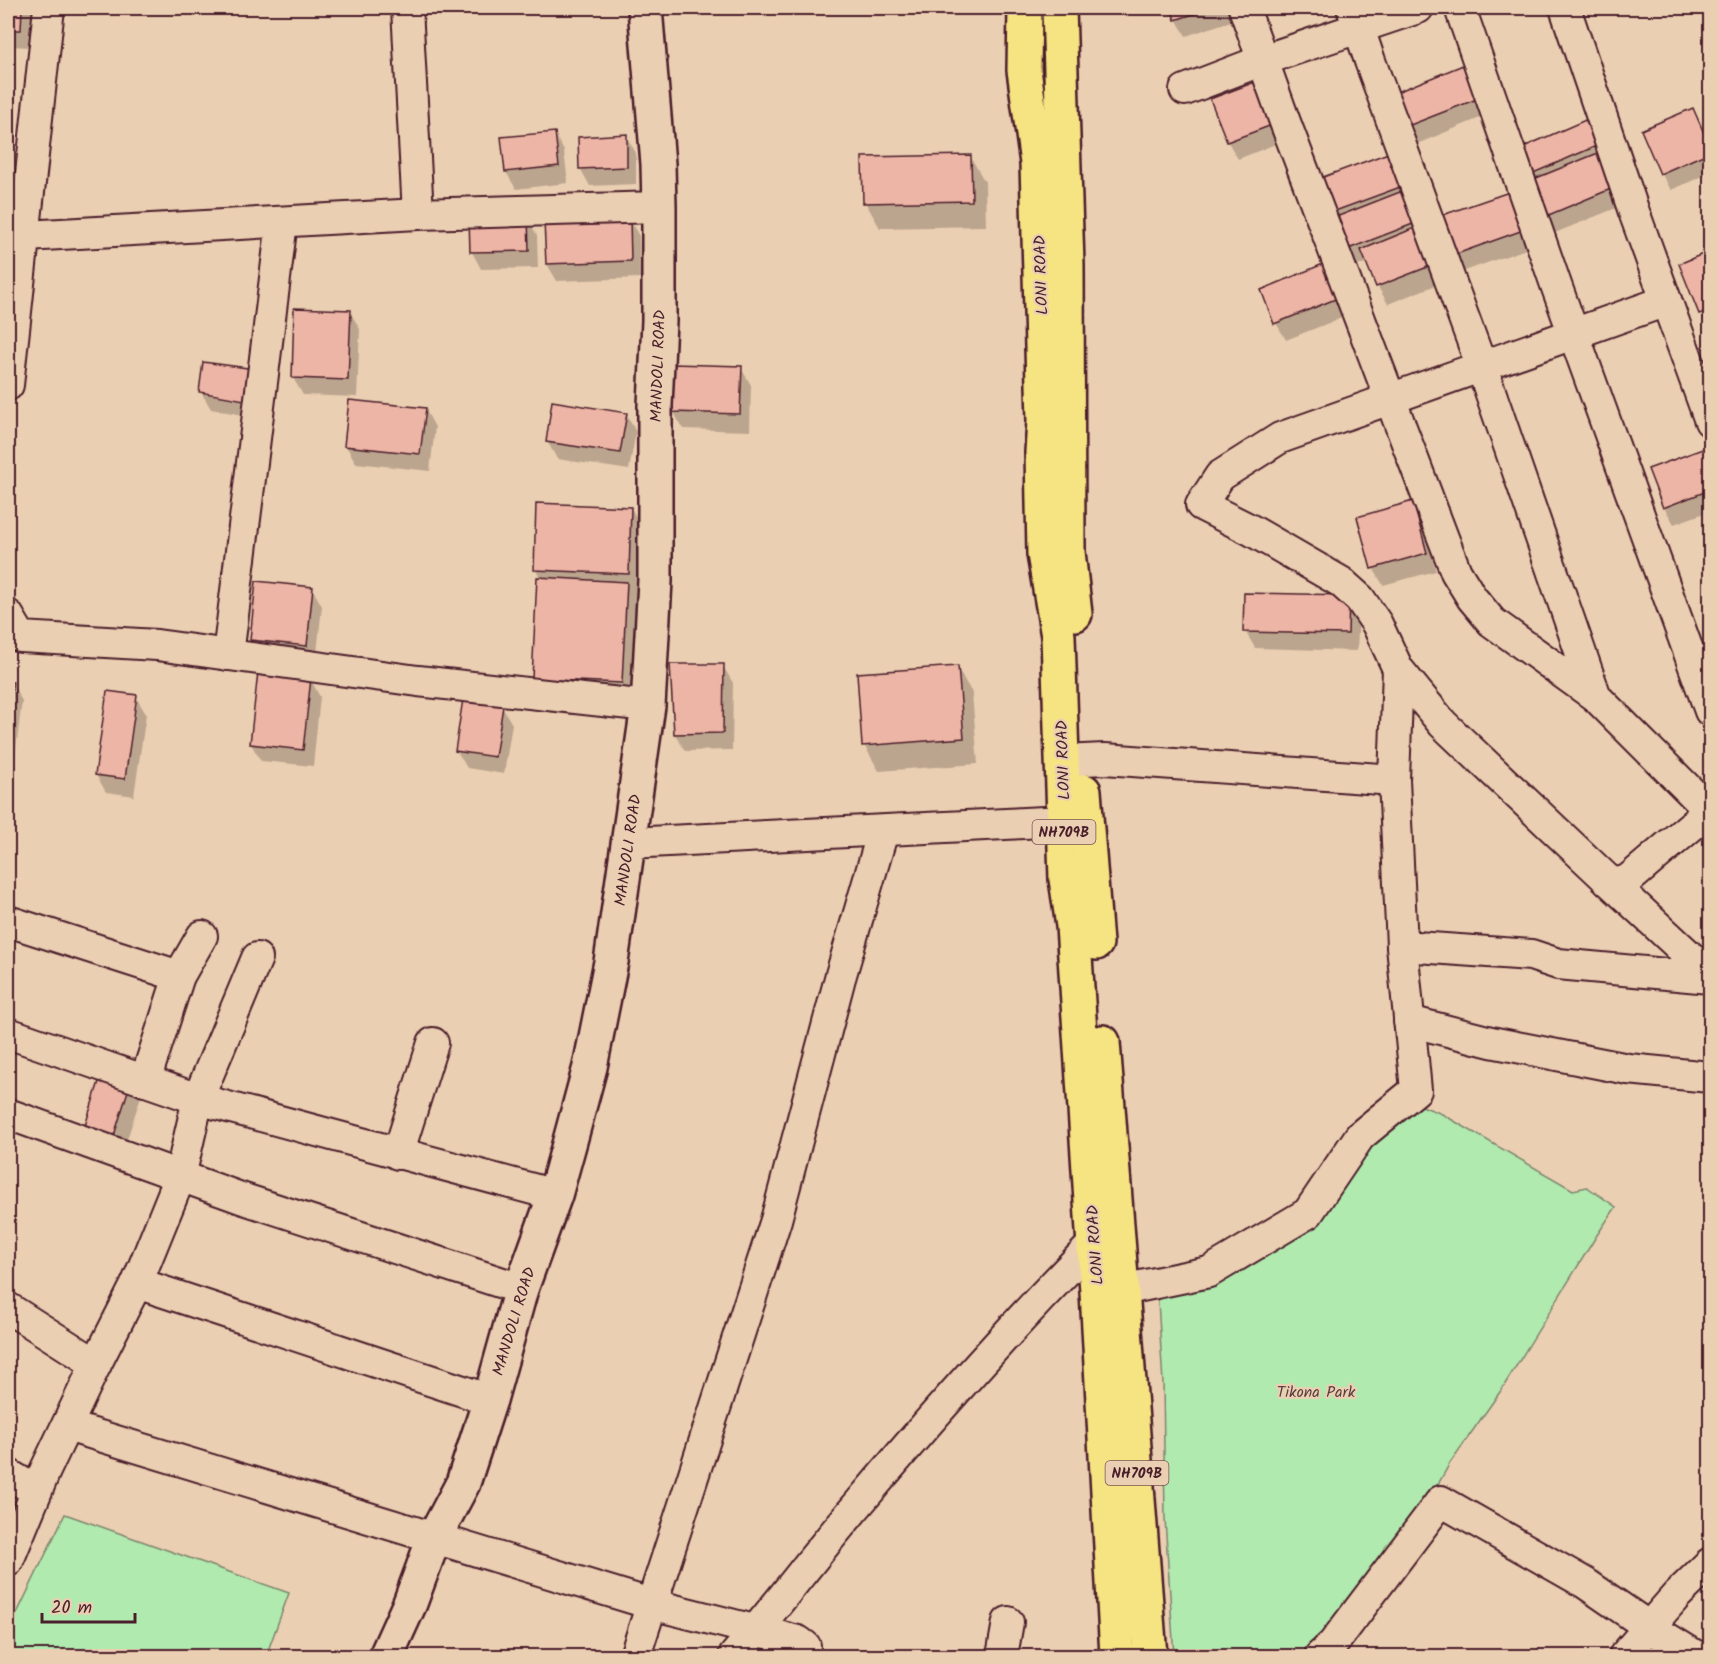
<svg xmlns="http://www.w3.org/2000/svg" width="1718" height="1664" viewBox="0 0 1718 1664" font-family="Kalam,sans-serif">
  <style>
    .green { fill: #b0eaaf; stroke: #7d846d; stroke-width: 1.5 }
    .shadow { fill: #0003 }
    .building { fill: #edb5a5; stroke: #4a1f2b; stroke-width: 1.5 }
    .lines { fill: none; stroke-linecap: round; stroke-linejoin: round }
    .street-casing { stroke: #4a1f2b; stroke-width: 34 }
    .secondary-casing { stroke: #4a1f2b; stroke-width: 38 }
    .highway-casing { stroke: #4a1f2b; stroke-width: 38 }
    .street { stroke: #ebcfb2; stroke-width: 30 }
    .secondary { stroke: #ebcfb2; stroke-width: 33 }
    .highway { stroke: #f6e381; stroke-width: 33 }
    .labels { text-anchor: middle; stroke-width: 4.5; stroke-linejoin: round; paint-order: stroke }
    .shield { fill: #ebcfb2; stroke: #7a5454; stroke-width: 1.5 }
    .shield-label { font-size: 15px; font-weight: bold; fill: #4a1f2b }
    .street-label { font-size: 16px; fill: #4a1f2b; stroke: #ebcfb2 }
    .park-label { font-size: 16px; fill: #593d3f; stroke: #ebcfb2 }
  </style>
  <rect width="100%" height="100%" fill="#ebcfb2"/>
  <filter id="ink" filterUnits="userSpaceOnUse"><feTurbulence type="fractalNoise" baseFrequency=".0167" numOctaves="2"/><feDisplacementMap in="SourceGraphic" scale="12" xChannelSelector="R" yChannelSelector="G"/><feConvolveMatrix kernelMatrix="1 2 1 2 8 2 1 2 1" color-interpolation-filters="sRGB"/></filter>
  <g filter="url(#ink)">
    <g class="green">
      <path d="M1417,1104L1442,1114L1573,1190L1587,1187L1616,1207L1597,1235L1502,1389L1450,1463L1432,1495L1315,1656H1174L1165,1519L1163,1383L1158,1301L1160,1287L1221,1271L1351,1155Z"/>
      <path d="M65,1514L289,1593L266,1656H8V1632Z"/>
    </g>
    <g class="shadow">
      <path d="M8,8H32L30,47L8,46Z"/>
      <path d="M1172,8H1240L1243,17L1186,36L1176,19Z"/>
      <path d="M1462,67L1472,84L1485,116L1412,146L1402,129Z"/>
      <path d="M1255,83L1281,142L1238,159L1228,142Z"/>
      <path d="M1693,110L1710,145V173L1671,190L1661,173Z"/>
      <path d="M1589,120L1626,204L1550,235L1532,174Z"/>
      <path d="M554,133L564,151L568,183L516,189L506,172Z"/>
      <path d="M626,136L636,153V184L590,186L580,168Z"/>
      <path d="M1390,154L1446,281L1388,304L1378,287L1368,262L1355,267L1328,213Z"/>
      <path d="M970,156L985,182L986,226L880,228L865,202Z"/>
      <path d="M1514,192L1537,245L1459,273L1436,219Z"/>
      <path d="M527,218L537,235L538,268L481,269L472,252Z"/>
      <path d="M629,219L639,236L640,278L557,281L547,264L546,222Z"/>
      <path d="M8,226L14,227L8,342Z"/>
      <path d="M1710,253V330L1701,314L1681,265Z"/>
      <path d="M1323,266L1346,316L1286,340L1276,323Z"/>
      <path d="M350,312L360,329L357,397L303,395L293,378Z"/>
      <path d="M741,368L751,385L750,431L683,429L673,411Z"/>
      <path d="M255,371L259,418L211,409L201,392Z"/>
      <path d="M425,409L435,427L430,471L356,463L346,446Z"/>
      <path d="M626,414L636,432L629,470L557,459L547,441Z"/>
      <path d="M1707,449L1710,455V511L1674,524L1664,507Z"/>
      <path d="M1412,503L1422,520L1436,571L1383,585L1373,568Z"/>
      <path d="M631,508L646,534L643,599H635L641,609L636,709L533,678L541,579L535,569Z"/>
      <path d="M312,588L322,606L316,663L261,657L252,640Z"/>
      <path d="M1349,596L1359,614L1357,651L1255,648L1245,631Z"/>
      <path d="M672,666H723L733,683L732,750L685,751L675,734Z"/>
      <path d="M957,667L972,693L978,764L879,771L864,745Z"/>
      <path d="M311,680L320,697L313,766L261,761L251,744Z"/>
      <path d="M8,683H12L22,701L14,765L8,764Z"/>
      <path d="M136,697L146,714L134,796L106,792L96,775Z"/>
      <path d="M502,707L512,724L504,774L467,768L457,751Z"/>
      <path d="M131,1079L141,1096L121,1158L94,1149Z"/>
    </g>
    <g class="building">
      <path d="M8,8H22L21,30H8Z"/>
      <path d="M1171,8H1212L1175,20Z"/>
      <path d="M1463,65L1477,99L1400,129L1387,96Z"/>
      <path d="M1255,82L1272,125L1227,142L1210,99Z"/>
      <path d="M1693,108L1710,147V152L1660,174L1641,130Z"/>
      <path d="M1590,118L1601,144L1531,174L1519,149Z"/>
      <path d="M555,132L559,166L505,172L501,137Z"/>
      <path d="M627,134V167L579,169L578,137Z"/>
      <path d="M1603,151L1618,186L1539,219L1524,183Z"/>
      <path d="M1391,152L1403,186L1327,214L1315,180Z"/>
      <path d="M971,155L972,201L863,203L862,157Z"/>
      <path d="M1405,190L1418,222L1343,251L1331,219Z"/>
      <path d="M1515,190L1529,228L1448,257L1434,218Z"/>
      <path d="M528,216L529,251L470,252L469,218Z"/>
      <path d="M630,218L631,261L546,264L544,221Z"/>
      <path d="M1422,225L1438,263L1376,287L1361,250Z"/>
      <path d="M1710,251V310L1699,314L1679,264Z"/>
      <path d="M1323,264L1338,298L1274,324L1261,290Z"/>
      <path d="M294,308L351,310L348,380L292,378Z"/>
      <path d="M203,362L255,369L250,401L199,392Z"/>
      <path d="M673,364L742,366L740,414L672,412Z"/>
      <path d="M349,400L426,408L420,454L344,446Z"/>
      <path d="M552,401L627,413L620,453L546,442Z"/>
      <path d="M1708,447L1710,454V490L1663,508L1648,469Z"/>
      <path d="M1413,501L1427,553L1371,569L1357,517Z"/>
      <path d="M536,503L631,507L629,574L534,570Z"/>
      <path d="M537,577L627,582L622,683L532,679Z"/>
      <path d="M256,581L313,587L307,646L250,640Z"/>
      <path d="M1244,593L1349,595L1348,634L1243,632Z"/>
      <path d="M670,664H724L723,733L674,734Z"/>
      <path d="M958,666L964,738L862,746L857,673Z"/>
      <path d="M258,672L311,678L303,750L250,744Z"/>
      <path d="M8,681L13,682L8,725Z"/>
      <path d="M107,691L137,695L125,779L95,775Z"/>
      <path d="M463,699L503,706L495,757L455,751Z"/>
      <path d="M103,1069L132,1078L112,1142L83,1132Z"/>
    </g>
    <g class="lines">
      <defs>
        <g id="street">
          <path d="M407,8L418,214"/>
          <path d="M1244,8L1285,122L1456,572L1472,598L1492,622L1596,697"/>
          <path d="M1352,8L1370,61L1481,365L1596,697L1710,811"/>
          <path d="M1460,8L1556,285L1710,711"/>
          <path d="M1565,8L1634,212L1710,421"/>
          <path d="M1185,90L1263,60L1418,8"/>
          <path d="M25,236L418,214L659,207"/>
          <path d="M1666,301L1280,438L1220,476L1201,505L1251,530L1341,582L1360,599L1377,624L1398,669L1443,724L1609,881L1620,883L1629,879L1710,810"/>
          <path d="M8,385L49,8"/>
          <path d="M8,615L21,637L157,645L418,681L648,706"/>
          <path d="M228,655L282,222"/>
          <path d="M1062,761L1105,759L1394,780"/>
          <path d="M629,843L1064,821"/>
          <path d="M1609,881L1710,975"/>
          <path d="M8,921L179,976"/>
          <path d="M1402,946L1531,955L1558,964L1710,978"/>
          <path d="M1409,1021L1491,1042L1628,1069L1710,1077"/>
          <path d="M8,1033L198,1099L555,1195"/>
          <path d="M145,1081L179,976L202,936"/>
          <path d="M8,1114L241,1198L521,1289"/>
          <path d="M398,1154L433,1043"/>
          <path d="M137,1283L180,1177L198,1099L257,958"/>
          <path d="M1098,1292L1122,1290L1209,1272L1308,1213L1360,1136L1416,1090L1402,946L1394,780L1398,669"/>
          <path d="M8,1308L96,1364L137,1283L490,1400"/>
          <path d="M67,1426L651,1604L798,1641L805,1646L803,1656"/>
          <path d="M8,1474L36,1491"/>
          <path d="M8,1561L45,1471L96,1364"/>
          <path d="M635,1656L776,1220L840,978L883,831"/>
          <path d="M734,1656C777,1606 817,1552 860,1502C935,1413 1012,1325 1094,1243"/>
          <path d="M1002,1656L1008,1622"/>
          <path d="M1320,1656L1333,1644L1441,1501L1585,1583L1649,1627L1677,1595L1710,1563"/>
          <path d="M1624,1656L1649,1627L1696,1656"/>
        </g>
        <path id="secondary" d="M386,1656L410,1603L434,1538L463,1483L490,1400L521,1289L555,1195L570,1141L590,1067L611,962L648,706L655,581V405L659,321V207L658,164L645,8"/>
        <g id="highway">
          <path d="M1025,8L1024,70L1037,163L1044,421L1042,452L1044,554L1058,636L1066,879L1073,926L1097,1292L1117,1656"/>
          <path d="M1059,8L1067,265L1068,552L1075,614"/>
          <path d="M1084,791L1096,943"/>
          <path d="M1103,1042L1150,1656"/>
        </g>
      </defs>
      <use href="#street" class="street-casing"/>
      <use href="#secondary" class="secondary-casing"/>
      <use href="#highway" class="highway-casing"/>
      <use href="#street" class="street"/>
      <use href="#secondary" class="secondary"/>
      <use href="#highway" class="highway"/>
    </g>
  </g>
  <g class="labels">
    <g class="shield">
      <rect x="1032.5" y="820" width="63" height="24" rx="4.5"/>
      <rect x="1105.5" y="1461" width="63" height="24" rx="4.5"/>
    </g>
    <g class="shield-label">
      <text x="1064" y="837">NH709B</text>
      <text x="1137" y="1478">NH709B</text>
    </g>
    <g class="street-label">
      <text transform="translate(1040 275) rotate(-92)" y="6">LONI ROAD</text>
      <text transform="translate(657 366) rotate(-88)" y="6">MANDOLI ROAD</text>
      <text transform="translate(1062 760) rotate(-92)" y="6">LONI ROAD</text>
      <text transform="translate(627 850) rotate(-82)" y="6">MANDOLI ROAD</text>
      <text transform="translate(1094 1245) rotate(-94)" y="6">LONI ROAD</text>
      <text transform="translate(513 1321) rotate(-73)" y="6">MANDOLI ROAD</text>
    </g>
    <g class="park-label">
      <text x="1316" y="1397">Tikona Park</text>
    </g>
  </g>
  <rect width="1718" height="1664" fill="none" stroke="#ebcfb2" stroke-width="30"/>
  <rect x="15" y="15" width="1688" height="1634" fill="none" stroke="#4a1f2b" stroke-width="2" filter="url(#ink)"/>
  <path d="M42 1613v9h93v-9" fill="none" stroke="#4a1f2b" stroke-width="3"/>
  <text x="51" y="1613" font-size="18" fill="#4a1f2b" stroke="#ebcfb2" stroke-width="4.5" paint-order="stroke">20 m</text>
</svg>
